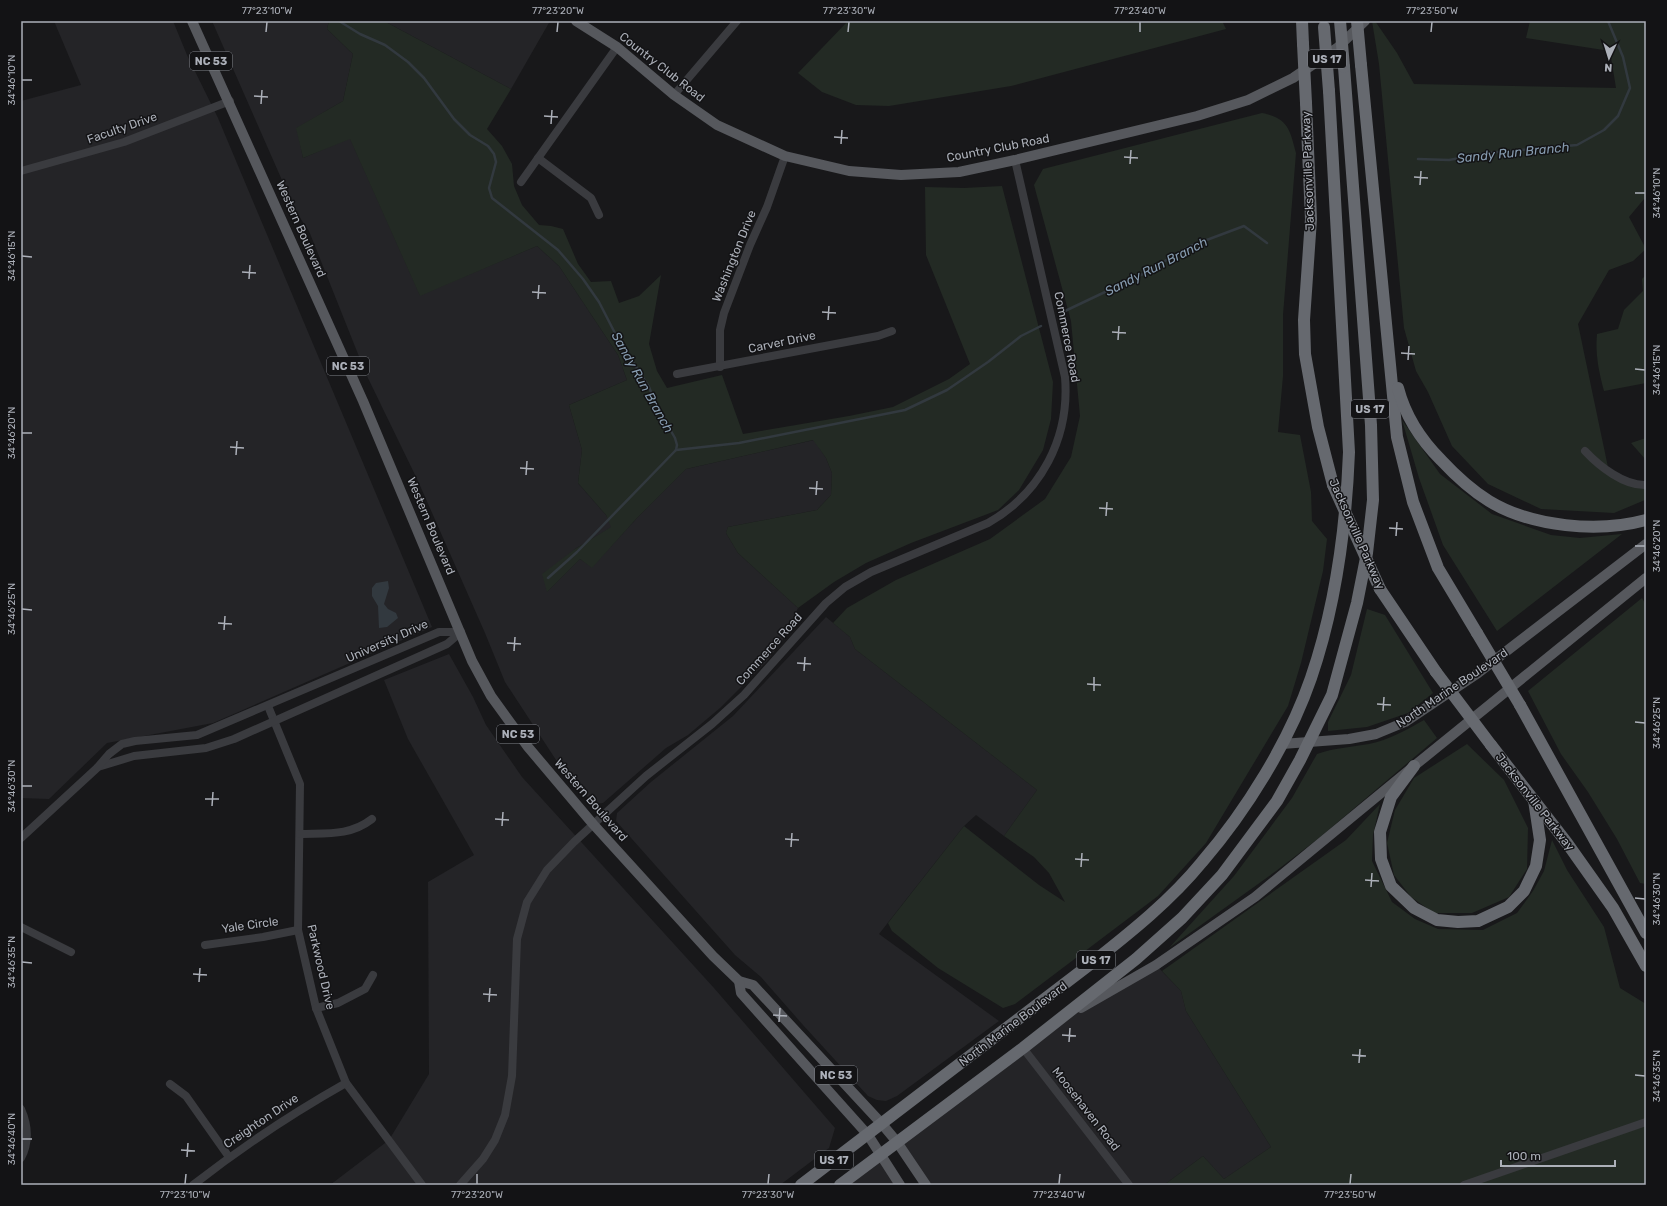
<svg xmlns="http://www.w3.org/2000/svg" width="1667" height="1206" viewBox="0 0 1667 1206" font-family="Rubik,sans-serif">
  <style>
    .built { fill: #242427 }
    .green { fill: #232a24 }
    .water { fill: #32393f }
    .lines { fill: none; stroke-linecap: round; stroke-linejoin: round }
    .stream { stroke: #32393f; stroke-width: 2.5 }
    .minor { stroke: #3a3b3f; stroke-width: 8 }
    .major { stroke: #56585d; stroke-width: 10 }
    .highway { stroke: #66696f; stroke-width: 12 }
    .highway-bridge { stroke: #66696f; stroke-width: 12 }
    .ticks { fill: none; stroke: #acb0b9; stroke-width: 1.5 }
    .labels { text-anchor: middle; stroke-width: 3; stroke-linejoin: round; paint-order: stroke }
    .shield { fill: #131315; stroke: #7e8188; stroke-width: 1 }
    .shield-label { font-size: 11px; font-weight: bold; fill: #acb0b9 }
    .street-label { font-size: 12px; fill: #acb0b9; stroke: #131315 }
    .water-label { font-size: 13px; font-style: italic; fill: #879cb0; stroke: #131315 }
    .neatline { fill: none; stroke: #acb0b9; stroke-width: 1.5 }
    .ticks-label { font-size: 10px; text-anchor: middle; fill: #acb0b9 }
  </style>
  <rect width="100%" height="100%" fill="#18181a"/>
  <g class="built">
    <path d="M54,21H173L187,55L218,118L432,627L213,723L107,743L49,799L21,798V101L81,85Z"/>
    <path d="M212,21H329L327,29L353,54L343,101L297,128L303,158L350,138L420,295L537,246L559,266L618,355L627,380L569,405L582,450L578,483L606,515L612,527L575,549L547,592L580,559L592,567L636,519L686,469L814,440L826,458L832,473L831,495L817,510L728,527L726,533L738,553L798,608L782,641L767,661L720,708L688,735L666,748L603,803L594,804L558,763L505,682L485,633L418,481L366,374L309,231L296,212Z"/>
    <path d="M384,21H550L511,89Z"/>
    <path d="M826,617L850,637L855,649L1037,790L1004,836L976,815L964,826L879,934L999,1021L897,1096L886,1101L877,1100L868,1096L803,1025L761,977L735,955L616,821L617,813L651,782L733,716Z"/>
    <path d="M449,654L473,697L486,725L522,777L714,988L835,1128L829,1148L780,1185H330L389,1140L429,1074L428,882L474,855L408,739L384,680Z"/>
    <path d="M1156,965L1181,991L1186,1011L1271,1147L1224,1179L1203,1156L1164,1185H926L897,1142L1054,1023Z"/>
    <path d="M879,1155L900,1185H840Z"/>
  </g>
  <g class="green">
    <path d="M329,21H384L511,89L487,129L502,146L512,164L514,186L522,205L539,225L551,226L563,229L578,264L591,282L611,281L619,303L639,296L661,275L649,344L657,371L667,388L722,375L743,434L849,416L893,407L949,379L970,364L926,255L925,187L964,188L1002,186L1053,382L1051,419L1043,450L1019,490L998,510L911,543L866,563L834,582L798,608L738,553L726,533L728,527L817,510L831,495L832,473L826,458L813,440L686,469L636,519L592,568L580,559L547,592L542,574L575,549L611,527L606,515L578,483L582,450L569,405L627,380L618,355L559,266L537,246L420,296L350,139L303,158L296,128L343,101L353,54L327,29Z"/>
    <path d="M848,21H1222L1226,29L1011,86L889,106L856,105L822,92L798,73Z"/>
    <path d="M1372,21H1375L1397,53L1414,84L1616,88L1610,51L1526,38L1530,21H1646V199H1644L1629,217L1646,249L1633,261L1609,270L1578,324L1609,472L1646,485L1645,500L1614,513L1541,509L1488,484L1452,446L1428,392L1416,371L1404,328L1379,64Z"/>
    <path d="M1262,113C1288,118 1290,130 1296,153L1283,315V376L1278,432L1300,435L1311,492L1312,521L1327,539L1323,571L1301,663L1288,706L1206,843L1158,896L1015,1004L1003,1008L938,968L892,931L888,923L964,826L1039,885L1065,902L1049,873L1034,857L1004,836L1037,790L855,649L850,637L833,623L847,608L896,580L990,539L1045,499L1071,457L1080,416L1071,321L1034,185L1043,169Z"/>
    <path d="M1646,275V383L1604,391C1599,372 1595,354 1597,334L1618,329L1624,310L1643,291L1642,279Z"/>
    <path d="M1402,420L1440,474L1492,514L1551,535L1580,538L1622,534L1497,631L1443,545L1419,478Z"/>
    <path d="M1646,438V460L1631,443Z"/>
    <path d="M1642,598L1646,605V884L1640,883L1617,839L1588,792L1561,754L1528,691Z"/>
    <path d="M1367,609L1385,615L1433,693L1408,713L1367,727L1328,731V722L1351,675Z"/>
    <path d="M1424,720L1437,738L1319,838L1276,871L1169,948L1234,876L1292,798L1317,754C1334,748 1351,747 1369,744C1389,740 1406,730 1424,720Z"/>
    <path d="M1467,744L1504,780L1528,828L1527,869L1509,897L1472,913H1434L1411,897L1394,875L1387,843L1395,810L1414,778Z"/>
    <path d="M1380,804L1373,835L1372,861L1392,902L1415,919L1438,929L1483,930L1517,913L1533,891L1544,871L1552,840L1567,870L1604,927L1620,988L1646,1004V1185H1164L1203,1156L1224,1179L1271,1147L1186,1011L1181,991L1162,971L1346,840Z"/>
  </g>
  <path class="water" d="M388,581L389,588L384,604L388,609L396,613L398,618L387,627L379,628L378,606L372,596V588L376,583Z"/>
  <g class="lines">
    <g class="stream">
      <path d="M339,21L360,34L385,45L408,62L424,78L454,119L470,135L488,146L494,154L496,162L489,188L492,198L558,250L583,279L599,302L618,339L649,387L656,405L675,438L677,445L676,450"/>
      <path d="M1418,159L1449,160L1487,153L1577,145L1604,130L1618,116L1630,88L1623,57L1608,21"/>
      <path d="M1065,311L1145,273L1188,247L1244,226L1267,243"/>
      <path d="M676,450L739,443L905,410L947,390L988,362L1021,336L1041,326"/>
      <path d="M548,578L577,552L676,450"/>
    </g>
    <g class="minor">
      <path d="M674,95L737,21"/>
      <path d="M538,158L591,198L599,215"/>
      <path d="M21,171L124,142L230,101"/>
      <path d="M521,182L617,47"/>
      <path d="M720,367V330L724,313L750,245L767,207L785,156"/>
      <path d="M677,374L878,336L892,331"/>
      <path d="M1585,451C1599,466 1624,486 1646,485"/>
      <path d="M268,706L300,784L298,930L316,1008L346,1083L422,1185"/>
      <path d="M98,767L134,756L206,748L234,739L447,644L461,632"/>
      <path d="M300,834C327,833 350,836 372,819"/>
      <path d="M21,838L97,768L109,754L122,744L135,741L197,735L439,632H461"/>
      <path d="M21,927L71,952"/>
      <path d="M205,945L263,937L298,930"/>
      <path d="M316,1008L338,1003L365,989L373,975"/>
      <path d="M1023,1048L1129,1185"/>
      <path d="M170,1084L186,1096L229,1157"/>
      <path d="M21,1109C28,1125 30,1141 21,1158"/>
      <path d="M193,1185C243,1146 291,1114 346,1083"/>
      <path d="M460,1185L483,1159L495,1140L505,1115L512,1076L517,939L527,902L547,870L574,842L646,776L712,724L744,695L826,603L845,587L871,572L988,523C1041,493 1070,438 1065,377L1015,160"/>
      <path d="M1464,1185L1646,1122"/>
    </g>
    <g class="major">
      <path d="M192,21L363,401L472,661L491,696L528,747L593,824L713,956L739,981L753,985L882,1124L897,1142L926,1185"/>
      <path d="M576,21L617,47L674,95L717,125L785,156L849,171L901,175L959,172L1015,160L1197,116L1248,100L1293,78L1337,48L1365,21"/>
      <path d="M1282,744L1349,739L1376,734L1405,722L1478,673L1646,544"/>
      <path d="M739,981L741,993L868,1135L900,1185"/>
      <path d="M1081,1008L1156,965L1255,897L1414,766L1646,578"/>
    </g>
    <g class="highway">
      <path d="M1302,21L1303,44"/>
      <path d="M1361,65L1397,437L1413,502L1438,568L1477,633"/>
      <path d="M1306,103L1311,219L1304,320L1305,354L1318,427L1333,485"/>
      <path d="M1398,388C1405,415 1421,440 1441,460C1455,475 1471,490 1489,501C1532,527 1598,533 1646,520"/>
      <path d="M1380,589L1436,672"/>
      <path d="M1520,705L1646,933"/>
      <path d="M1491,745L1567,843L1613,908L1646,966"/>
      <path d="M1414,766L1391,797L1380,832L1381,859L1391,886L1414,908L1437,920L1458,922L1478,921L1508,907L1524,891L1536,866L1540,840L1534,800"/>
      <path d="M801,1185L1093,962C1131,932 1171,900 1202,862C1246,811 1289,742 1311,678C1336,605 1346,529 1349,452L1329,91"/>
      <path d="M840,1185L1023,1048L1136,959L1182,918L1222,875L1277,801L1300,760L1332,695L1357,603L1367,553L1373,500L1371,425L1344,67"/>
    </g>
    <g class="highway-bridge">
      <path d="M1340,21L1344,67"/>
      <path d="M1357,21L1361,65"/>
      <path d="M1324,27L1329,91"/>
      <path d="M1303,44L1306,103"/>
      <path d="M1333,485L1380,589"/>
      <path d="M1477,633L1520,705"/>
      <path d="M1436,672L1491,745"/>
    </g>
  </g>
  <path class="ticks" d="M266,32L267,22M557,32L558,22M848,32L849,22M1140,32V22M1431,32L1432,22M22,80H32M254,96L268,97M261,104L262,90M544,116L558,117M551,124L552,110M834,137L848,138M841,144L842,130M1124,157L1138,158M1130,164L1131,150M1414,177L1428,178M1420,185L1421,171M1635,193H1645M22,256L32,257M242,272L256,273M249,279L250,265M532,292L546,293M538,299L539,285M822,312L836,313M828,320L829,306M1112,332L1126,333M1118,340L1119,326M1401,353L1415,354M1408,360L1409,346M1635,369L1645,370M22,433H32M230,447L244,448M236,455L237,441M520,468L534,469M526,475L527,461M809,488L823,489M816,495L817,481M1099,508L1113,509M1106,516L1107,502M1389,528L1403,529M1396,536L1397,522M1635,546H1645M22,609L32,610M218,623L232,624M224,630L225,616M507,643L521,644M514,651L515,637M797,663L811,664M804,671L805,657M1087,684L1101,685M1094,691V677M1377,704L1391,705M1383,711L1384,697M1635,722L1645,723M22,786H32M205,799H219M212,806L213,792M495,819L509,820M502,826L503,812M785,839L799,840M791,847L792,833M1075,859L1089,860M1081,867L1082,853M1365,880L1379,881M1371,887L1372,873M1635,898L1645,899M22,962L32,963M193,974L207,975M199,982L200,968M483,994L497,995M489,1002L490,988M773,1015L787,1016M779,1022L780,1008M1062,1035L1076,1036M1069,1042L1070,1028M1352,1055L1366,1056M1359,1063L1360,1049M1635,1075L1645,1076M22,1139H32M181,1150L195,1151M187,1157L188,1143M185,1184L186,1174M477,1184V1174M768,1184L769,1174M1059,1184L1060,1174M1350,1184L1351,1174"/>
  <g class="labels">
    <g class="shield">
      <rect x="1308" y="50" width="38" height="18" rx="3"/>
      <rect x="190" y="52" width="42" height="18" rx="3"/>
      <rect x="327" y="357" width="42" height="18" rx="3"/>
      <rect x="1351" y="400" width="38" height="18" rx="3"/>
      <rect x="497" y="725" width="42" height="18" rx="3"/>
      <rect x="1077" y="951" width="38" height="18" rx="3"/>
      <rect x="815" y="1066" width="42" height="18" rx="3"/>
      <rect x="815" y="1151" width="38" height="18" rx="3"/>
    </g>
    <g class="shield-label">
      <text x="1327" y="63">US 17</text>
      <text x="211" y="65">NC 53</text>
      <text x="348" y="370">NC 53</text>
      <text x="1370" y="413">US 17</text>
      <text x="518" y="738">NC 53</text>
      <text x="1096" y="964">US 17</text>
      <text x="836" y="1079">NC 53</text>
      <text x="834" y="1164">US 17</text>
    </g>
    <g class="street-label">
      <text transform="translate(662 67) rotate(38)" y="4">Country Club Road</text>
      <text transform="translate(122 128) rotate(-19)" y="4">Faculty Drive</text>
      <text transform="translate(998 148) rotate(-11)" y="4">Country Club Road</text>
      <text transform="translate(1308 171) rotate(-92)" y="4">Jacksonville Parkway</text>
      <text transform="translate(301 229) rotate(66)" y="4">Western Boulevard</text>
      <text transform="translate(734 256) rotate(-68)" y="4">Washington Drive</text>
      <text transform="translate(1067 337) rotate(79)" y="4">Commerce Road</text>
      <text transform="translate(782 342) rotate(-12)" y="4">Carver Drive</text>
      <text transform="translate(431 526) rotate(67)" y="4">Western Boulevard</text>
      <text transform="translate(1357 534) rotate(66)" y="4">Jacksonville Parkway</text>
      <text transform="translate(387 641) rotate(-24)" y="4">University Drive</text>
      <text transform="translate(769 649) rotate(-48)" y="4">Commerce Road</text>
      <text transform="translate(1452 688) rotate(-34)" y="4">North Marine Boulevard</text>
      <text transform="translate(591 800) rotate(49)" y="4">Western Boulevard</text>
      <text transform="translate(1535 802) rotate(52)" y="4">Jacksonville Parkway</text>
      <text transform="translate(250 925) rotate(-8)" y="4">Yale Circle</text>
      <text transform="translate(321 967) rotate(77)" y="4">Parkwood Drive</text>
      <text transform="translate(1013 1024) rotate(-37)" y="4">North Marine Boulevard</text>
      <text transform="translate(1086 1109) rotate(52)" y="4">Moosehaven Road</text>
      <text transform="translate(261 1121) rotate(-34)" y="4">Creighton Drive</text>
    </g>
    <g class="water-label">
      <text transform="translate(1513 152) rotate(-6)" y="5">Sandy Run Branch</text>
      <text transform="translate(1156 266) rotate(-27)" y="5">Sandy Run Branch</text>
      <text transform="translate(643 382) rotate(61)" y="5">Sandy Run Branch</text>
    </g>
  </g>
  <rect width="1667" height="1206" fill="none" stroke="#131315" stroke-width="44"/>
  <g transform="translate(1609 58) rotate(184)" stroke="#131315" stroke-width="3" paint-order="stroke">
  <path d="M0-3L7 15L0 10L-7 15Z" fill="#acb0b9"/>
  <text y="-6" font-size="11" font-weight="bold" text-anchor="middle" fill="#acb0b9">N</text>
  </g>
  <path d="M1501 1160v6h114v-6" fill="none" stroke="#acb0b9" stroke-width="2"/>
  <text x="1507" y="1160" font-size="12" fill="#acb0b9" stroke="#131315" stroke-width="3" paint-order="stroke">100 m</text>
  <rect x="22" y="22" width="1623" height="1162" class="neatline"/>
  <g class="ticks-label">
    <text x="267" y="14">77°23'10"W</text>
    <text x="558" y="14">77°23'20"W</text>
    <text x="849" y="14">77°23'30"W</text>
    <text x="1140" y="14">77°23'40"W</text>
    <text x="1432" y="14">77°23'50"W</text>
    <text transform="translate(11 80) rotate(-90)" y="4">34°46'10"N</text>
    <text transform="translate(1656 193) rotate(-90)" y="4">34°46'10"N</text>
    <text transform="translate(11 256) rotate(-90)" y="4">34°46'15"N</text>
    <text transform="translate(1656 370) rotate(-90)" y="4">34°46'15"N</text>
    <text transform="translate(11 433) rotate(-90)" y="4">34°46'20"N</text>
    <text transform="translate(1656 546) rotate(-90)" y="4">34°46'20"N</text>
    <text transform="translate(11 609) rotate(-90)" y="4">34°46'25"N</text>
    <text transform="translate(1656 723) rotate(-90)" y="4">34°46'25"N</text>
    <text transform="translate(11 786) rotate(-90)" y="4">34°46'30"N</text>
    <text transform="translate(1656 899) rotate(-90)" y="4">34°46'30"N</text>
    <text transform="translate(11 962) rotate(-90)" y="4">34°46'35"N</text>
    <text transform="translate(1656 1076) rotate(-90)" y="4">34°46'35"N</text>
    <text transform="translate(11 1139) rotate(-90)" y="4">34°46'40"N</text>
    <text x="185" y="1198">77°23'10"W</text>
    <text x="477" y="1198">77°23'20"W</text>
    <text x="768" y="1198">77°23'30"W</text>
    <text x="1059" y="1198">77°23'40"W</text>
    <text x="1350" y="1198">77°23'50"W</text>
  </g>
</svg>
